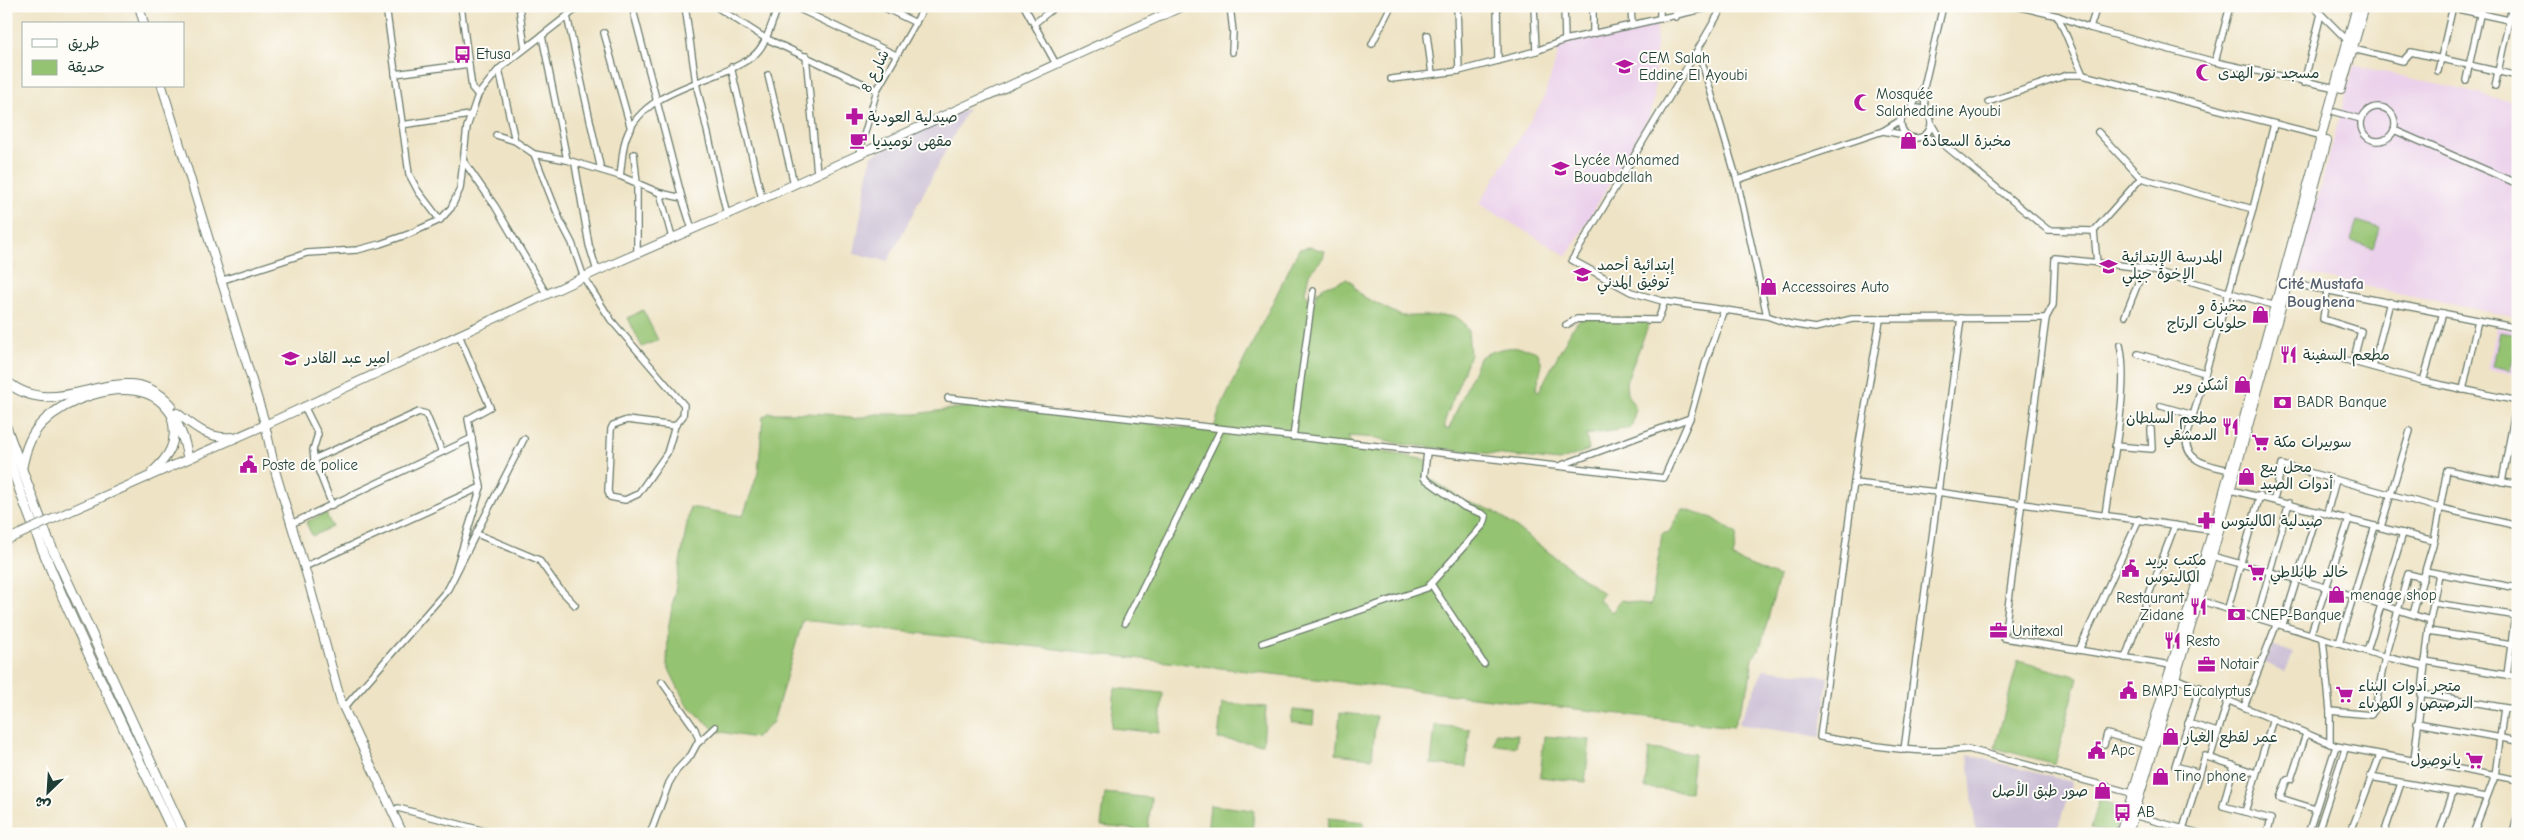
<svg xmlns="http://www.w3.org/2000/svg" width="2524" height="840" viewBox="0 0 2524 840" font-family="'Comic Neue','Playpen Sans Arabic',sans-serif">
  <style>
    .built { fill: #ebd1eb }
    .industrial { fill: #cbbfd5 }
    .green { fill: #94c371; stroke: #5a8052 }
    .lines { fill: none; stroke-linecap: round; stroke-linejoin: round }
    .minor-casing { stroke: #677767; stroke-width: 8 }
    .major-casing { stroke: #677767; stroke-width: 10 }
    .highway-casing { stroke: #677767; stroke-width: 11 }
    .minor { stroke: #fff; stroke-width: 5.5 }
    .major { stroke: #fff; stroke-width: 8 }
    .highway { stroke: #fff; stroke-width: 9 }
    .major-bridge-casing { stroke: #677767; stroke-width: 10; stroke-linecap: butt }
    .major-bridge { stroke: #fff; stroke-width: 8 }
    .labels { text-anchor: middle; stroke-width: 4; stroke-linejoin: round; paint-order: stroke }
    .poi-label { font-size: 15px; fill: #1f3d34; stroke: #fdfcf7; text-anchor: start }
    .street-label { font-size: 15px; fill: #1f3d34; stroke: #fdfcf7 }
    .neighbourhood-label { font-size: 16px; font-weight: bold; fill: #586170; stroke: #fdfcf7 }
  </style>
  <rect width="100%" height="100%" fill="#fdfcf7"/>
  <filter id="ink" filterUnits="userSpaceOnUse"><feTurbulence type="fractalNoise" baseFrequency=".02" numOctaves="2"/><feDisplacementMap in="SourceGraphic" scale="10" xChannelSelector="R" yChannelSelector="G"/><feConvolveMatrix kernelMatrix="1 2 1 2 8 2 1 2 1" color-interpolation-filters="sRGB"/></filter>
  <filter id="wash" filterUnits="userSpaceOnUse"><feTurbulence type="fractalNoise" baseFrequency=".0096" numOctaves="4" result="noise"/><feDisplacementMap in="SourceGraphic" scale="20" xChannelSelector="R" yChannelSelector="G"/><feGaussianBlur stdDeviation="1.12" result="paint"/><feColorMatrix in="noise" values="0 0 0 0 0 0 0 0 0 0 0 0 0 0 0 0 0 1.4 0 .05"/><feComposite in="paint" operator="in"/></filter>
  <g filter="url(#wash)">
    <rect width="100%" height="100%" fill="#eee3c5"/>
    <g class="built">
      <path d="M1657,22L1654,99L1649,117L1567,256L1479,204L1543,100L1558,54L1556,44Z"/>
      <path d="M2354,65L2518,103V318L2297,272Z"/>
      <path d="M2497,326L2518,330V375L2488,369Z"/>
    </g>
    <g class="industrial">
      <path d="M968,108L888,261L854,254L871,156Z"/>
      <path d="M2272,645L2293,653L2285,672L2265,663Z"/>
      <path d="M1764,669L1828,677L1820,737L1738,724Z"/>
      <path d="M1968,755L2072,782L2056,834H1976Z"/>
    </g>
    <g class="green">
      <path d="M2357,221L2380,228L2374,248L2351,241Z"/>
      <path d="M1310,247L1325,251L1323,258L1309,274L1305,292L1309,300L1314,303L1317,292L1324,287L1346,279L1352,282L1356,290L1364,297L1401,316H1455L1463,322L1468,330L1470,355L1445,420V429H1449L1479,358C1494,348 1521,343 1538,353L1542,365L1536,390L1539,391L1573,327L1582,317L1651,319L1626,382L1627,394L1636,408L1631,428L1586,435L1589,450L1559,461L1401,444L1377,438L1348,436L1352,446L1427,460L1425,475L1465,501L1494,511L1603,593L1599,600L1612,612L1621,600L1651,605L1662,534L1669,532L1682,509L1713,518L1737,534L1733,558L1779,577L1761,645L1753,658L1749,685L1733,727L803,620L773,722L755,738L716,731L686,704L667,665L668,630L690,507L743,516L758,473L763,417L769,413H807L839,415L854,419L875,414H916L980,405L1213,431L1220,409L1299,249Z"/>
      <path d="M643,310L658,340L642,347L628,318Z"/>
      <path d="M2500,332L2518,335L2511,370L2493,366Z"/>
      <path d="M326,513L332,527L312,536L306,522Z"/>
      <path d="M2018,661L2078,677L2055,764L1995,748Z"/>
      <path d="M1115,688L1163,693L1159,733L1111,728Z"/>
      <path d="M1222,703L1266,707L1263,744L1218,739Z"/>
      <path d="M1293,710L1314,712L1313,725L1291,722Z"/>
      <path d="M1340,713L1376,716L1372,758L1336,754Z"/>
      <path d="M1435,725L1470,729L1466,767L1431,764Z"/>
      <path d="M1496,733L1518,735L1516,747L1494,745Z"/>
      <path d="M1544,736L1590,740L1585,782L1540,777Z"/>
      <path d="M1649,749L1694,754L1690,792L1645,788Z"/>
      <path d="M1105,793L1151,798L1148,831L1101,826Z"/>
      <path d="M2099,800L2121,807L2114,834L2091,828Z"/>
      <path d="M1210,805L1254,810L1252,834H1207Z"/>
      <path d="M1329,818L1364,822L1363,834H1327Z"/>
    </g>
  </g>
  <g filter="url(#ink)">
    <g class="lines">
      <defs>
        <g id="minor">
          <path d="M386,6L409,174L418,191L440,220"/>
          <path d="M461,6L472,88L478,95"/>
          <path d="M519,6L525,48"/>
          <path d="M632,6L682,198"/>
          <path d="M685,6L696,83L727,215"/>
          <path d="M715,6L765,38L877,90"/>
          <path d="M793,6L896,55"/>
          <path d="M881,6L916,23"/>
          <path d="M1024,6L1056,64"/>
          <path d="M1230,6L1233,32L1232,52"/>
          <path d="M1457,6L1459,71"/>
          <path d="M1497,6L1498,61"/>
          <path d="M1534,6L1536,51"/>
          <path d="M1564,6L1565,40"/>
          <path d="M1631,6L1632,25"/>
          <path d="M1723,6L1698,49L1737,180L1767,316L1790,324L1815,328L1852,319L2046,318"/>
          <path d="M2016,6L2058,16L2090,28L2215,62L2336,88"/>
          <path d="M2313,6L2347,40"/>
          <path d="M2453,8L2518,22"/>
          <path d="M567,16L601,170"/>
          <path d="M2058,16L2083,75"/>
          <path d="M1676,17L1677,6"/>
          <path d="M1660,19V6"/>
          <path d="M1035,23L1056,6"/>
          <path d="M2090,28L2097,6"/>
          <path d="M604,33L631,129"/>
          <path d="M1593,34V6"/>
          <path d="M1427,35L1432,74"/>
          <path d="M542,36L567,160"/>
          <path d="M1372,44L1391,6"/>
          <path d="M1698,49L1572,260L1631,292L1662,301L1767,316"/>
          <path d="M2353,49L2403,61L2411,52L2518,76"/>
          <path d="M806,56L817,173"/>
          <path d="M2215,62L2230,6"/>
          <path d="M731,67L762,199"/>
          <path d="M499,69L515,141L534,154L567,160L620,176L660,193L682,198L692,229"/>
          <path d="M2438,71L2453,6"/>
          <path d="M395,74L469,64"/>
          <path d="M768,75L794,184"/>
          <path d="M1391,79L1459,71L1536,51L1565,40L1716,6"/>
          <path d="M2466,80L2482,6"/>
          <path d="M2304,83L2321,14"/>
          <path d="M2495,86L2512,6"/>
          <path d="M1988,102L2067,75H2083L2323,136"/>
          <circle cx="2378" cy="124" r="17"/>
          <circle cx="1916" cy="123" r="15"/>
          <path d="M1911,108L1924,87"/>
          <path d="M1925,110L1924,87L1943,6"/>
          <path d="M2335,112L2361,119"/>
          <path d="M401,125L470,115"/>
          <path d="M1932,125L1943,144"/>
          <path d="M2394,130L2518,184"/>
          <path d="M1883,131L1906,135"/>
          <path d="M2098,132L2141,178"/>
          <path d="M496,135L515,141"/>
          <path d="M1925,136L1943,144L2048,230L2094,231L2097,263"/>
          <path d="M859,153L877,90L925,6"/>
          <path d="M534,154L560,220L572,243L584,278L611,320L684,405L683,416L675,426L667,453L638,494L625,500L610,497L608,491L611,429L613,425L627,420L675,426"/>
          <path d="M634,154L637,183V254"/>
          <path d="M465,163L495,206L547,295"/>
          <path d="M575,164L589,245L597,271"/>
          <path d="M620,176C622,164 622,150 626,138C644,87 714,84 752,57C767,46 771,22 779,6"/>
          <path d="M1737,180L1883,131L1901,120"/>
          <path d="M660,193L672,238"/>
          <path d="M2094,231L2141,178L2253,209"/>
          <path d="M220,281L307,253L357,250L380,244L409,234L440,220L451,208L460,189L467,127L478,95L499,69L580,6"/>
          <path d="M2284,282L2518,328"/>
          <path d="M2327,291L2323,319L2361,331L2353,362"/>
          <path d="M2125,316L2144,268"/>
          <path d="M1880,320L1859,444L1820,737C1869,744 1919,756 1968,749L2135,794"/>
          <path d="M1566,325L1577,319L1658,320L1665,301"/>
          <path d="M2138,354L2205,373"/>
          <path d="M2335,357L2423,381L2518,401"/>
          <path d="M2373,367L2390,302"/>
          <path d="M2423,381L2443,313"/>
          <path d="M2463,390L2478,320"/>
          <path d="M948,398L1664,478L1690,418L1706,361L1724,309"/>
          <path d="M304,406L318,434L313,450L314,459L332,505"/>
          <path d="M2161,406L2193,415"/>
          <path d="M1293,437L1313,291"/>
          <path d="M2115,446L2152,449L2151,429"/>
          <path d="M314,459L419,412L426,414L442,452"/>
          <path d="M1559,466L1690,418"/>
          <path d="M2229,470C2210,465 2187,463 2186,440L2253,209L2274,124"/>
          <path d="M2502,482L2517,401"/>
          <path d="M1854,483L1937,492L2216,531"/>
          <path d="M2518,485L2447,470L2434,541L2425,571L2518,588"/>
          <path d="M2231,490L2434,541"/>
          <path d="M2274,499L2282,465L2440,508L2518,526"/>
          <path d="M2327,513L2336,480"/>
          <path d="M2105,515C2111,469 2130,388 2120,345"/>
          <path d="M291,524L472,438"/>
          <path d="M2381,527L2410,431"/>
          <path d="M477,534L539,560L559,588L575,605"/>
          <path d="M2212,556L2325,587L2430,620"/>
          <path d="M304,567L481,487"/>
          <path d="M455,572L481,487L468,419L490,407L459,335"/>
          <path d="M1431,584L1484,664"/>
          <path d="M2198,600L2385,657L2424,666"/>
          <path d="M2434,603L2518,616"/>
          <path d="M2228,608L2260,495"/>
          <path d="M2413,614L2424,575"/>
          <path d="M2257,617L2289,503"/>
          <path d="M1125,623L1221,429"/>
          <path d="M2283,624L2318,511"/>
          <path d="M2429,631L2518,645"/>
          <path d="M2311,633L2349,519"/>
          <path d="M2323,638L2330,711V744"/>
          <path d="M1262,643L1427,588L1484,524L1486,517L1483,514L1464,507L1424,478L1427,452"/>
          <path d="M2339,643L2375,526"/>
          <path d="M2079,650L2139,519"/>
          <path d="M2367,651L2403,533"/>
          <path d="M2125,658L2175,525"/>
          <path d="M2425,661L2518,677"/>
          <path d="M2171,665L2004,638L2046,318L2053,305L2055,258L2144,268L2276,306"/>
          <path d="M2507,675L2515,615"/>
          <path d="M2175,678L2336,746L2518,780"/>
          <path d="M2200,687L2175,766L2200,773"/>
          <path d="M2421,693L2518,710"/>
          <path d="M2244,707L2277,623"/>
          <path d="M344,708L448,589L524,439"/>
          <path d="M2330,711L2371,715L2375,709L2385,657L2408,574L2424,578"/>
          <path d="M2188,723L2217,732"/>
          <path d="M2417,723L2518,741"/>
          <path d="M2306,734L2291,779L2287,780L2280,798L2315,809"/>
          <path d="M698,743L715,727"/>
          <path d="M2104,745L2107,734L2147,745"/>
          <path d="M1904,750L1961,318"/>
          <path d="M2210,758L2228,700"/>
          <path d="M2414,761L2430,620L2439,574"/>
          <path d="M2234,765L2223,806L2245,812"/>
          <path d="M2370,777L2486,797"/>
          <path d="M393,811L398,808L496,834"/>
          <path d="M2133,815L2202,834"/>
          <path d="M2183,829L2205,756L2256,773"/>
          <path d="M2318,830L2333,834"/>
          <path d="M650,834L669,783L676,771L691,755L699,740L695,729L662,682"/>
          <path d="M2267,834L2271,819L2245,812L2273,719"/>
          <path d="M2308,834L2336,746"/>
          <path d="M2317,834L2345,749"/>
          <path d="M2350,834L2380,755"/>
          <path d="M2384,834L2401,783"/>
          <path d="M2439,834L2453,792"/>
          <path d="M2473,834L2495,776L2504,708"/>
          <path d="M2513,834L2518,814"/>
        </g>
        <g id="major">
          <path d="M139,6L144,24"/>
          <path d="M162,86L264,420L276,474L307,576L341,702L403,834"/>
          <path d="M2341,89L2365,6"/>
          <path d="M177,413C195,427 208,439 232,437"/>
          <path d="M152,472C169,457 178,442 172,419"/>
          <path d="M55,518L265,425L597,271L762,199L1183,6"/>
          <path d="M6,540L20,534"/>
          <path d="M2120,834L2218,513L2357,6"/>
          <path d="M2128,834L2212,556L2327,141"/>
        </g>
        <g id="highway">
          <path d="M6,381C61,428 121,350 171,405"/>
          <path d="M6,427L48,539L184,834"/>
          <path d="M6,450C49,583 115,707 174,834"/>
          <path d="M22,467C25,451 30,435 42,423C66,399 113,382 146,393C171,401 184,434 188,458"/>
        </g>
      </defs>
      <use href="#minor" class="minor-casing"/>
      <use href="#major" class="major-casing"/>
      <use href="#highway" class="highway-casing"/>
      <use href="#minor" class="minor"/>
      <use href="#major" class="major"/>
      <use href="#highway" class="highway"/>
      <defs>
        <path id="major-bridge" d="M20,534L55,518"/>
      </defs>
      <use href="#major-bridge" class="major-bridge-casing"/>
      <use href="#major-bridge" class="major-bridge"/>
    </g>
  </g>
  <defs>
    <symbol id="bus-bare" viewBox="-9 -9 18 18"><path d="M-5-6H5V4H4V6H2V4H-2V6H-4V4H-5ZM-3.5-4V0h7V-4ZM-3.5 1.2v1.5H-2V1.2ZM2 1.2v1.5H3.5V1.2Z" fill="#b5179e" stroke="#fdfcf7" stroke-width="2.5" paint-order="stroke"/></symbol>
    <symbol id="school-bare" viewBox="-9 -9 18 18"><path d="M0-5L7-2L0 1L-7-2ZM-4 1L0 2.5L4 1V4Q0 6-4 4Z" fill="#b5179e" stroke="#fdfcf7" stroke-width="2.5" paint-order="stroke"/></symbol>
    <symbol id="mosque-bare" viewBox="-9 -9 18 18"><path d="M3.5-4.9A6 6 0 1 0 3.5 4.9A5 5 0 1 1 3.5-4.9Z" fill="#b5179e" stroke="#fdfcf7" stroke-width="2.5" paint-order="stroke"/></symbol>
    <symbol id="pharmacy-bare" viewBox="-9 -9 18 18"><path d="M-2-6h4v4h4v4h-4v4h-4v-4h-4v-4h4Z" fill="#b5179e" stroke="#fdfcf7" stroke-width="2.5" paint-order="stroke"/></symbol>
    <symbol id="cafe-bare" viewBox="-9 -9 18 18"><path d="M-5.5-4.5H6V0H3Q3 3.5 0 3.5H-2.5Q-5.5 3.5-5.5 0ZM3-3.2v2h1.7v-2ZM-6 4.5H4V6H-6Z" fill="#b5179e" stroke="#fdfcf7" stroke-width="2.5" paint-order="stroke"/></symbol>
    <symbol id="shop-bare" viewBox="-9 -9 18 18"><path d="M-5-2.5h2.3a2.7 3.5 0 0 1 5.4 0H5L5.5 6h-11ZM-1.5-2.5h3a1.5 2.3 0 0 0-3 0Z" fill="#b5179e" stroke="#fdfcf7" stroke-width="2.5" paint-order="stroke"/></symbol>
    <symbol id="restaurant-bare" viewBox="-9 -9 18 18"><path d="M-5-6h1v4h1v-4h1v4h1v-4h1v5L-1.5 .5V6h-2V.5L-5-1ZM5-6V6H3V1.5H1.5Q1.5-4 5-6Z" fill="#b5179e" stroke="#fdfcf7" stroke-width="2.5" paint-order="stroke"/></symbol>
    <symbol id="bank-bare" viewBox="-9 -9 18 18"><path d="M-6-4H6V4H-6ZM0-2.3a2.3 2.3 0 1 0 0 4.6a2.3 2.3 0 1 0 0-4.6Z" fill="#b5179e" stroke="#fdfcf7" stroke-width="2.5" paint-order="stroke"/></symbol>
    <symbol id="supermarket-bare" viewBox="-9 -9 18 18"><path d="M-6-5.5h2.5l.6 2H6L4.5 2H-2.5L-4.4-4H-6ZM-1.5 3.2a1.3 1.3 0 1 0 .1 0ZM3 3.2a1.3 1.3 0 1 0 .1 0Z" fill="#b5179e" stroke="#fdfcf7" stroke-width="2.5" paint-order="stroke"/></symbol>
    <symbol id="civic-bare" viewBox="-9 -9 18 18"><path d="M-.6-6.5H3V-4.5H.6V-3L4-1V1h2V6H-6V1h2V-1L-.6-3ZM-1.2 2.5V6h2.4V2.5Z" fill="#b5179e" stroke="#fdfcf7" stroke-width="2.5" paint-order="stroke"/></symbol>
    <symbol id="office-bare" viewBox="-9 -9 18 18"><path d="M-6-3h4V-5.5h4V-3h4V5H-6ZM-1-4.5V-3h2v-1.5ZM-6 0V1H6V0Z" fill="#b5179e" stroke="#fdfcf7" stroke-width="2.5" paint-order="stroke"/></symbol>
  </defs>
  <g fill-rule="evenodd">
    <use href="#bus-bare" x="450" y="42" width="25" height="25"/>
    <use href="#school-bare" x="1612" y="54" width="25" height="25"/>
    <use href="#mosque-bare" x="2192" y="60" width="25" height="25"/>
    <use href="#mosque-bare" x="1850" y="90" width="25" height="25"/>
    <use href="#pharmacy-bare" x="842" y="104" width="25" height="25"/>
    <use href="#cafe-bare" x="846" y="128" width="25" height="25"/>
    <use href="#shop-bare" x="1896" y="128" width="25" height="25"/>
    <use href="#school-bare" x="1548" y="156" width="25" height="25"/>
    <use href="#school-bare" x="2096" y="254" width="25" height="25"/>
    <use href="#school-bare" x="1570" y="262" width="25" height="25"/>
    <use href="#shop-bare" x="1756" y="274" width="25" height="25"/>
    <use href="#shop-bare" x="2248" y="302" width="25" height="25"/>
    <use href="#restaurant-bare" x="2276" y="342" width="25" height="25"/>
    <use href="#school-bare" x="278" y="346" width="25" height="25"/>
    <use href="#shop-bare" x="2230" y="372" width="25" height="25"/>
    <use href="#bank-bare" x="2270" y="390" width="25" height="25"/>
    <use href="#restaurant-bare" x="2218" y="414" width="25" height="25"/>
    <use href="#supermarket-bare" x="2248" y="430" width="25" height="25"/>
    <use href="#civic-bare" x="236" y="452" width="25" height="25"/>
    <use href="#shop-bare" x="2234" y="464" width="25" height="25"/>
    <use href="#pharmacy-bare" x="2194" y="508" width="25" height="25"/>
    <use href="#civic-bare" x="2118" y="556" width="25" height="25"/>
    <use href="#supermarket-bare" x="2244" y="560" width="25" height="25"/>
    <use href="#shop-bare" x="2324" y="582" width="25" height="25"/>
    <use href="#restaurant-bare" x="2186" y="594" width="25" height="25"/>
    <use href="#bank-bare" x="2224" y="602" width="25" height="25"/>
    <use href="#office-bare" x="1986" y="618" width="25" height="25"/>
    <use href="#restaurant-bare" x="2160" y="628" width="25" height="25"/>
    <use href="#office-bare" x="2194" y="652" width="25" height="25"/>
    <use href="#civic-bare" x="2116" y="678" width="25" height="25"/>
    <use href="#supermarket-bare" x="2332" y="682" width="25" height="25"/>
    <use href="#shop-bare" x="2158" y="724" width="25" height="25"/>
    <use href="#civic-bare" x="2084" y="738" width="25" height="25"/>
    <use href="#supermarket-bare" x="2462" y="748" width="25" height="25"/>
    <use href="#shop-bare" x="2148" y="764" width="25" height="25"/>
    <use href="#shop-bare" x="2090" y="778" width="25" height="25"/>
    <use href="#bus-bare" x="2110" y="800" width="25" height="25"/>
  </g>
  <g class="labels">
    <g class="poi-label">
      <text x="476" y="59">Etusa</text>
      <text x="1639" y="63">CEM Salah<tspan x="1639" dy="17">Eddine El Ayoubi</tspan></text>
      <text x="2218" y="78">مسجد نور الهدى</text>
      <text x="1876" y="99">Mosquée<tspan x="1876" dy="17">Salaheddine Ayoubi</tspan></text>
      <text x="868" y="122">صيدلية العودية</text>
      <text x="872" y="146">مقهى نوميديا</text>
      <text x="1922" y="146">مخبزة السعادة</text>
      <text x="1574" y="165">Lycée Mohamed<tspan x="1574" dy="17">Bouabdellah</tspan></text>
      <text x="2122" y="262">المدرسة الإبتدائية<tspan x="2122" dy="17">الإخوة جيلي</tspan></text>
      <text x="1597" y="270">إبتدائية أحمد<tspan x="1597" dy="17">توفيق المدني</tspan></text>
      <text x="1782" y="292">Accessoires Auto</text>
      <text x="2247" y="311" text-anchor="end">مخبزة و<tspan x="2247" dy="17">حلويات الرتاج</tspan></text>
      <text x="2303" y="360">مطعم السفينة</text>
      <text x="305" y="363">امير عبد القادر</text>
      <text x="2228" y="390" text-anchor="end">أشكن وير</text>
      <text x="2297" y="407">BADR Banque</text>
      <text x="2217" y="423" text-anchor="end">مطعم السلطان<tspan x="2217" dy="17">الدمشقي</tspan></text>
      <text x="2274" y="447">سوبيرات مكة</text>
      <text x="262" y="470">Poste de police</text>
      <text x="2260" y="472">محل بيع<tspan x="2260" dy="17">أدوات الصيد</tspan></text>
      <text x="2221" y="526">صيدلية الكاليتوس</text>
      <text x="2145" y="565">مكتب بريد<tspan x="2145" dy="17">الكاليتوس</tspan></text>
      <text x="2270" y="577">خالد طابلاطي</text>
      <text x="2350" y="600">menage shop</text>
      <text x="2184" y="603" text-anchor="end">Restaurant<tspan x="2184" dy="17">Zidane</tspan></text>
      <text x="2251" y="620">CNEP-Banque</text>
      <text x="2012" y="636">Unitexal</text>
      <text x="2186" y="646">Resto</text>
      <text x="2220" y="669">Notair</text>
      <text x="2358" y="691">متجر أدوات البناء<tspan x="2358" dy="17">الترصيص و الكهرباء</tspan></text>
      <text x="2142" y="696">BMPJ Eucalyptus</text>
      <text x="2184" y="742">عمر لقطع الغيار</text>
      <text x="2111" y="755">Apc</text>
      <text x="2461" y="765" text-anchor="end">يانوصول</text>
      <text x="2174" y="781">Tino phone</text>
      <text x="2088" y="796" text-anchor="end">صور طبق الأصل</text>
      <text x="2137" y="817">AB</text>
    </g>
    <g class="street-label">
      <text transform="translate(875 71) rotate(-64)" y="5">شارع 8</text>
    </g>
    <g class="neighbourhood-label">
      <text x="2321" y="289">Cité Mustafa<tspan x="2321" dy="18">Boughena</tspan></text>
    </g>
  </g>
  <rect width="2524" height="840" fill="none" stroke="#fdfcf7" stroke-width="25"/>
  <rect x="22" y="22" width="162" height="65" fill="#fdfcf7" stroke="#a4b0a9"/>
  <rect x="32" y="39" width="25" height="8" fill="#ffffff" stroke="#a4b0a9"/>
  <text x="68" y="48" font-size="15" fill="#1f3d34">طريق</text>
  <rect x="32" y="60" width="25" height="15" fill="#94c371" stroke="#a4b0a9"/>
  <text x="68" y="72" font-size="15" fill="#1f3d34">حديقة</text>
  <g transform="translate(48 792) rotate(205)" stroke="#fdfcf7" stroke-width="4" paint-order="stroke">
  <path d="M0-4L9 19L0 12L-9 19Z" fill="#1f3d34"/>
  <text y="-8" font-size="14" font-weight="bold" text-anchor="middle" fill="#1f3d34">ش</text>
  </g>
</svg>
